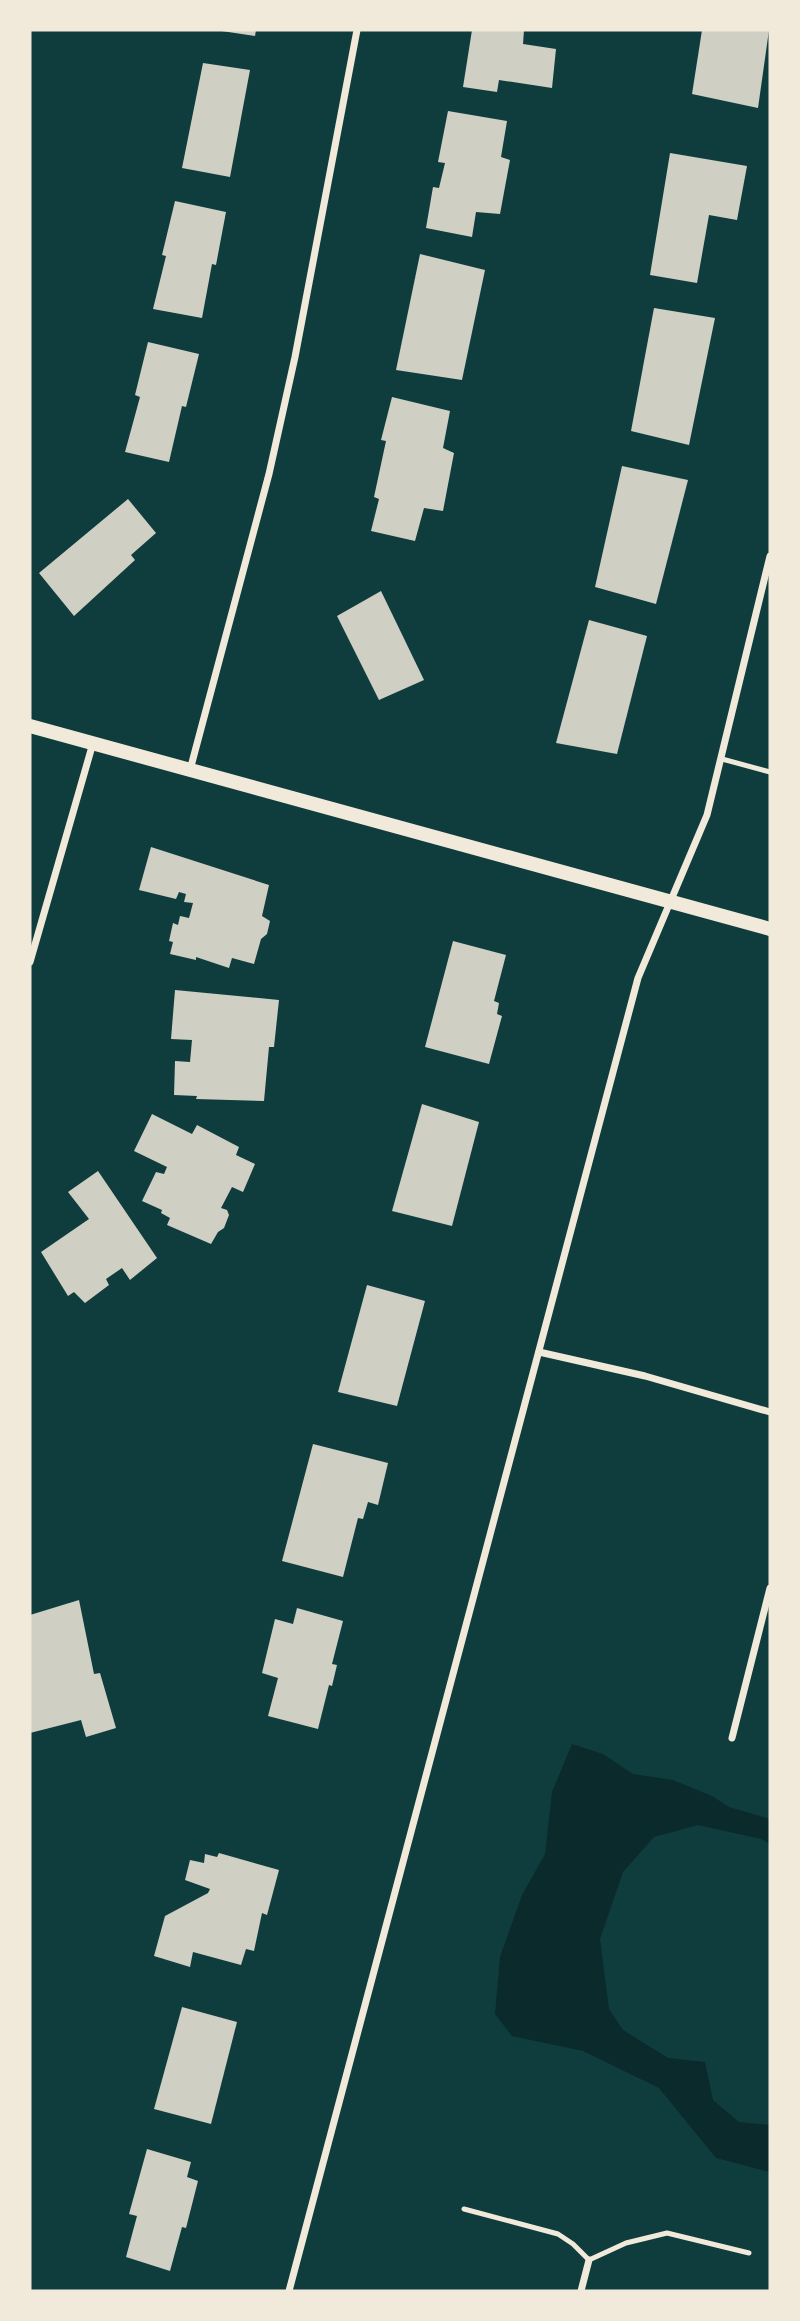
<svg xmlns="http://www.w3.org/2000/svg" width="800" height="2321" viewBox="0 0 800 2321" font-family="Poppins,sans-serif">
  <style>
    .water { fill: #0a2a2b }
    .building { fill: #cfcfc3 }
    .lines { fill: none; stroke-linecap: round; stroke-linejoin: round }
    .service { stroke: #f1e9da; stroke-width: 5 }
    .minor { stroke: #f1e9da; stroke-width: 7 }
    .secondary { stroke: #f1e9da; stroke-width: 14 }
  </style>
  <rect width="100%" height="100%" fill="#0f3d3e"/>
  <path class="water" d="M572,1744L603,1754L633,1774L673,1780L712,1796L729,1807L770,1819V1844L761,1839L698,1825L654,1837L623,1872L600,1939L609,2009L623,2030L668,2058L705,2062L713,2100L739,2122L770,2125V2172L716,2158L659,2088L583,2051L512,2036L495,2014L500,1957L522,1895L545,1854L552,1792Z"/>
  <g class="building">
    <path d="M215,30H256L255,36Z"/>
    <path d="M472,30H524L523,44L556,49L552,88L499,80L497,92L463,87Z"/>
    <path d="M702,30H769L758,108L692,94Z"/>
    <path d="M203,63L250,70L230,177L182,168Z"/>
    <path d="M448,111L507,121L501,157L510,160L500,214L476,212L472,237L426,228L433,187L439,188L445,163L438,162Z"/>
    <path d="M670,153L747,166L737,220L709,215L697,283L650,275Z"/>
    <path d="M175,201L226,212L216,265L212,264L202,318L153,309L166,256L162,255Z"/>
    <path d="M420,254L485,270L462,380L396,370Z"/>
    <path d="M654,308L715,318L689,445L631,431Z"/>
    <path d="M148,342L199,354L186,407L182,406L169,462L125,452L140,397L135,395Z"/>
    <path d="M392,397L450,411L443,448L454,453L443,511L424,508L415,541L371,531L379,499L374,497L386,441L381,440Z"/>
    <path d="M622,466L688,480L656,604L595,587Z"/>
    <path d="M128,499L156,533L131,555L135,560L74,616L39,573Z"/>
    <path d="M381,591L424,680L379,700L337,616Z"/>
    <path d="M589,620L647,636L617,754L556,743Z"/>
    <path d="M151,847L269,885L262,916L270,921L267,934L261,939L254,964L232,958L229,968L196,957V960L170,954L173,942L169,941L173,923L178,925L180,916L189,918L193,903L184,902L186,894L179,892L176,899L139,890Z"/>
    <path d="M453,941L506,955L494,1001L499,1003L497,1014L502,1016L489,1064L425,1047Z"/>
    <path d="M175,990L279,1000L274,1047H269L264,1101L196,1099L197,1096L174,1095L175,1061L190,1062L192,1040L171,1039Z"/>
    <path d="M422,1104L479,1122L452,1226L392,1211Z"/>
    <path d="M152,1114L192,1134L197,1125L239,1147L236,1155L255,1164L243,1192L232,1187L221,1208L227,1210L229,1215L224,1228L218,1232L211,1244L167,1225L170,1218L161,1213L162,1210L142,1201L156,1172L164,1174L167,1167L134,1151Z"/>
    <path d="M98,1171L157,1258L130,1280L122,1268L106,1279L109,1285L85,1303L74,1292L68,1296L41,1252L89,1219L68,1192Z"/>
    <path d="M367,1285L425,1301L397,1406L338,1392Z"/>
    <path d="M313,1444L388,1463L378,1505L368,1502L363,1519L358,1518L343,1577L282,1561Z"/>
    <path d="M79,1600L94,1674L100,1673L116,1728L86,1737L81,1720L30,1733V1615Z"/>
    <path d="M297,1608L343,1621L332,1664L337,1665L332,1686L329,1685L318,1729L268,1716L278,1678L262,1673L275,1619L293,1624Z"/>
    <path d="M219,1853L279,1870L267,1915L262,1913L254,1951L246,1949L241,1965L193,1952L190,1967L154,1956L165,1916L208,1893L210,1889L185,1880L190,1860L204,1863L205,1854L217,1857Z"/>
    <path d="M182,2007L237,2022L211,2124L154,2109Z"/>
    <path d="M147,2149L191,2162L187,2177L198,2181L186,2228L182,2227L170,2271L126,2257L137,2216L129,2214Z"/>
  </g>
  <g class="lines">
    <g class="service">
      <path d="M722,759L770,772"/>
      <path d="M464,2209L558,2234L573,2244L589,2260L626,2243L667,2233L749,2253"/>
    </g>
    <g class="minor">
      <path d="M190,770L269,474L295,357L357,30"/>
      <path d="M30,962L93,743"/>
      <path d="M539,1352L645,1376L770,1412"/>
      <path d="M732,1738L770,1588"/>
      <path d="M289,2291L638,978L707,815L770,556"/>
      <path d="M581,2291L589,2260"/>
    </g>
    <path class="secondary" d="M30,726L770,929"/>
  </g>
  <rect width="800" height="2321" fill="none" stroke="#f1e9da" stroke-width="63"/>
</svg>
